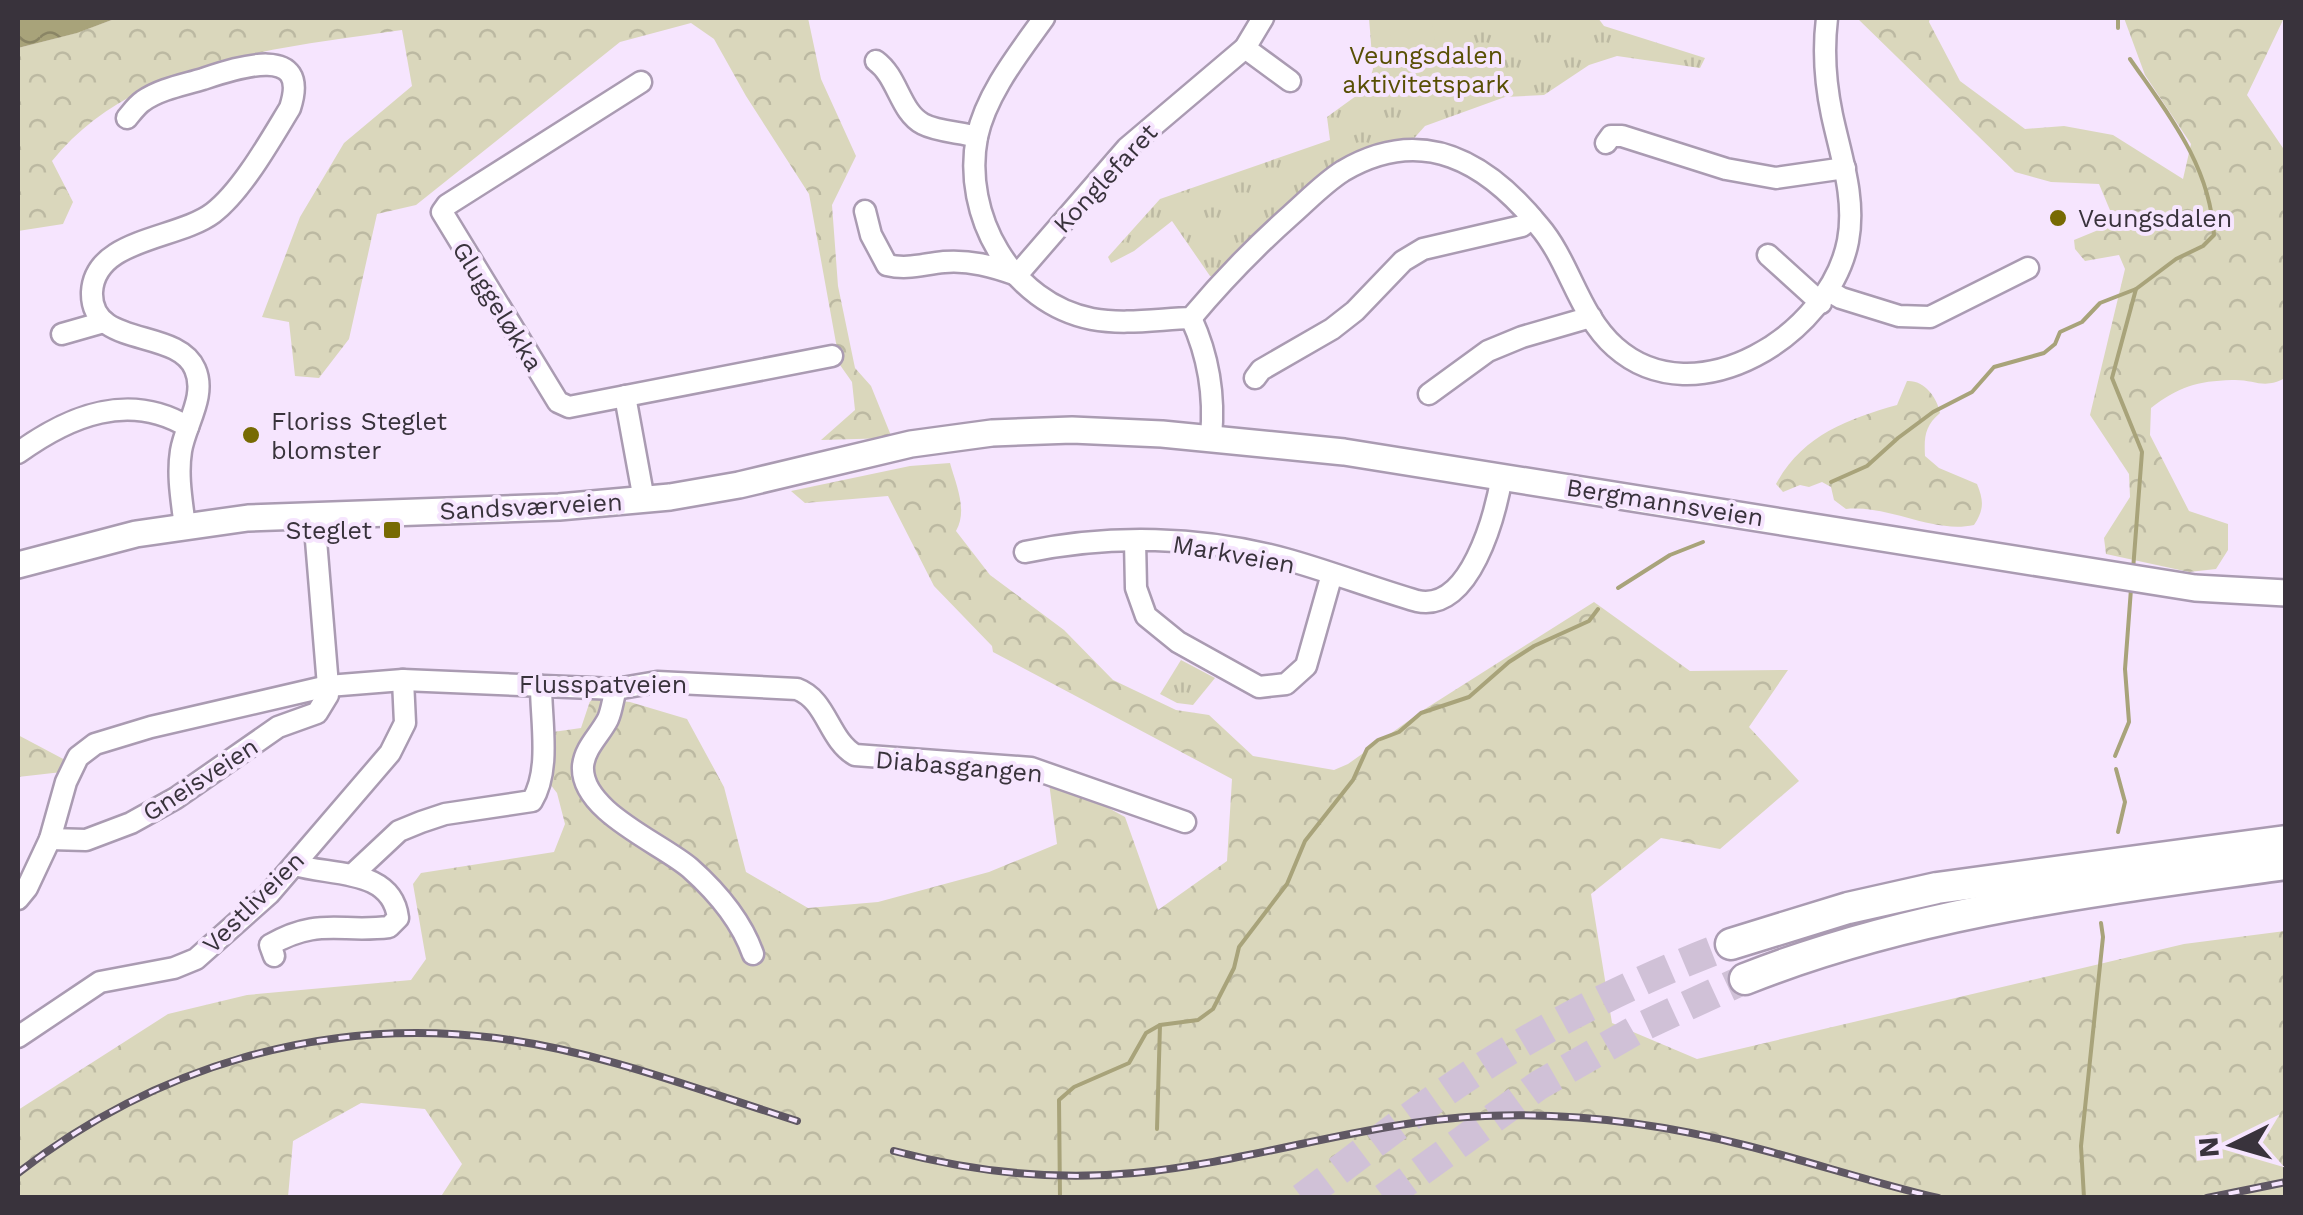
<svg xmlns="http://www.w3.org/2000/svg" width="2303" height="1215" viewBox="0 0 2303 1215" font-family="'Work Sans',sans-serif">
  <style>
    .forest { fill: url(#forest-crowns) }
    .park { fill: url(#park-tufts) }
    .pitch { fill: #dad7bc }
    .water { fill: url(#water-waves) }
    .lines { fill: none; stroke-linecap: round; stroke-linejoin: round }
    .stream { stroke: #a8a37a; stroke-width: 4 }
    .highway-tunnel { stroke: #d0c1d7; stroke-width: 30; stroke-dasharray: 30 15; stroke-linecap: butt }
    .minor-casing { stroke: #aa9bb2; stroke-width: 25 }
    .major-casing { stroke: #aa9bb2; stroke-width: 30 }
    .highway-casing { stroke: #aa9bb2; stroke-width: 35 }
    .minor { stroke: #fff; stroke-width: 20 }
    .major { stroke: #fff; stroke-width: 25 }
    .highway { stroke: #fff; stroke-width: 30 }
    .rail-casing { stroke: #5f5763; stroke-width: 8 }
    .rail { stroke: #f6e5fe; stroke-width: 4; stroke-dasharray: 11; stroke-linecap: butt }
    .poi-dot { fill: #776a03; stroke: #f6e5fe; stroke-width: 4 }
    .labels { text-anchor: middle; stroke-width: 8; stroke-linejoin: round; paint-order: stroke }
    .park-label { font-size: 25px; fill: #584f04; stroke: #f6e5fe }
    .street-label { font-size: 25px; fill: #39333c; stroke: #f6e5fe }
    .poi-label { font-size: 25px; fill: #39333c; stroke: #f6e5fe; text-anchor: start }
  </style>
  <defs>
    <pattern id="forest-crowns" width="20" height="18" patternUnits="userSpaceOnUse" patternTransform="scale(2.5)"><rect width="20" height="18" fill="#dad7bc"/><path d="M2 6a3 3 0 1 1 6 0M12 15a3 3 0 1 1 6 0" fill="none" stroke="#bcb9a2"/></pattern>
    <pattern id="park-tufts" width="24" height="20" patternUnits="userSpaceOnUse" patternTransform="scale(2.5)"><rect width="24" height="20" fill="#dad7bc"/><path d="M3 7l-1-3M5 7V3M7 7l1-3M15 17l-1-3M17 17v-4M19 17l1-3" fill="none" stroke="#bcb9a2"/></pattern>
    <pattern id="water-waves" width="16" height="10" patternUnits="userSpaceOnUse" patternTransform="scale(2.5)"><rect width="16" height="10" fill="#a8a37a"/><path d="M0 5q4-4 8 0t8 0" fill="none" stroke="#8a8565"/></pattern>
  </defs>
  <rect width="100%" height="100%" fill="#f6e5fe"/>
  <g class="forest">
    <path d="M117,18H808L821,79L856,156L832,205L838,286L855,368L871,386L892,438L821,440L855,410L852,382L840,365L809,194L746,96L714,39L691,23L620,42L416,205L377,214L349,339L319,378L295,376L289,322L262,317L300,217L344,143L412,86L402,30C281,48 134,59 52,161L73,202L63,224L18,231V48L76,33Z"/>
    <path d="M1857,18H1930L1929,22L1960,81L2025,129L2064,126L2113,135L2183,179L2191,144L2145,75L2124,18H2284L2247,95L2285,151V378C2263,390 2255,379 2232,380C2197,381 2178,387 2151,408L2150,435L2189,511L2228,524V550L2216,569L2189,572L2106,554L2104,538L2130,497L2129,474L2090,415L2125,269L2119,255L2085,261L2075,249L2074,240L2108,226L2112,215L2099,184L2051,182L2015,172Z"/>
    <path d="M1907,381C1924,380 1937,397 1940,413C1925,426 1924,436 1925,456L1939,468L1977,484C1984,501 1984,510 1974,525C1933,534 1890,505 1846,509L1834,500L1831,487L1822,482L1809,487L1800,485L1783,492L1776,484C1802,436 1847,419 1897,405Z"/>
    <path d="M950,463C956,485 968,510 956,531L990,575L1064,630L1113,680L1176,710L1209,715L1253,756L1334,770L1348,764L1425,709L1594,602L1690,671L1788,670L1749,727L1799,781L1720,849L1661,838L1591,894L1612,1023L1697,1059L2184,944L2285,931V1197L440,1198L462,1164L425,1109L361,1103L293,1141L288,1197L18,1198V1110L168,1014L247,995L411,980L426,959L413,884L421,873L554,852L565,824L557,793L546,779V733L581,728L591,698L630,702L687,719L724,787L746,872L808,908L878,902L989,872L1057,844L1048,775L1125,817L1158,910L1227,861L1232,779L993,652L992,646L934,586L888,496L805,503L791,491L910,466Z"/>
    <path d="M18,735L67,761L62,772L18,777Z"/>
  </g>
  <g class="park">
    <path d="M1369,18H1598L1604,26L1705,58L1700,68L1617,56L1589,65L1544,95L1505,97L1425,126L1409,144L1348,161L1215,277L1210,276L1172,221L1134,251L1111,263L1108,257L1160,199L1330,140L1327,117L1367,88L1373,69Z"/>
    <path d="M1181,660L1215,678L1193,705L1177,703L1160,694Z"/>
  </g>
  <path class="pitch" d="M1388,18H1431L1440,71L1398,78Z"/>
  <path class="water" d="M18,18H117L77,33L18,48Z"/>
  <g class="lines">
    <g class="stream">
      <path d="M2118,28V18"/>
      <path d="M1831,482L1867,466L1898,438L1933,412L1972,392L1994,367L2044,353L2055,344L2060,332L2082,322L2100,303L2136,289L2176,259L2203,246L2214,235C2210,165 2168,114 2130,59"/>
      <path d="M2133,570L2142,452L2112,378L2136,289"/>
      <path d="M1618,588L1670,555L1703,542"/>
      <path d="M2115,756L2129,722L2125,669L2131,589"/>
      <path d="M2116,769L2125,802L2118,832"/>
      <path d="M1157,1129L1160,1025"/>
      <path d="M1060,1198L1059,1100L1074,1087L1129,1063L1146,1033L1160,1025L1198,1020L1213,1009L1234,968L1239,947L1287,884L1305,841L1353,780L1367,749L1378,740L1399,732L1421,713L1469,697L1509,662L1534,646L1589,621L1598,609"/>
      <path d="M2084,1198L2081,1146L2103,937L2101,923"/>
    </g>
    <g class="highway-tunnel">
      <path d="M1302,1198C1356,1158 1408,1116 1464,1079C1547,1024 1638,979 1731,944"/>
      <path d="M1384,1198L1539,1085L1641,1027L1745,979"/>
    </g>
    <defs>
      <g id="minor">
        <path d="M1044,18C1019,53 986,94 977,137C962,215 1011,303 1092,319C1124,325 1159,319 1191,318C1222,281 1255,247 1291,215C1308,200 1324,183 1343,171C1423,124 1487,162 1539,226C1570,262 1578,314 1615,347C1696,419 1830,334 1848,241C1856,198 1841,157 1832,115C1825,82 1823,51 1827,18"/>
        <path d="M1245,48L1290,81"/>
        <path d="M876,61C898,77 900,112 923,124C938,132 961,132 977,137"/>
        <path d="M641,82L447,205L442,212L558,402L569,407L832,356"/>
        <path d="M127,118C132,112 137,105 143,101C160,89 183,85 203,79C233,69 312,41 290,108C271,139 242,191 213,213C177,240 95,238 92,292C90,349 177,327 195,369C207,396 185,425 181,451C177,476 182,502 185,527"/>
        <path d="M1606,143L1611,136H1622L1726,169L1776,178L1845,168"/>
        <path d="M865,211L871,235L887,265C908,270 923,264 944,262C970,260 992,266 1017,275L1127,148L1245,48L1263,18"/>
        <path d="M1768,255L1821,303"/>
        <path d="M1829,291L1841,298L1899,316L1930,317L2028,268"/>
        <path d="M1191,318C1209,357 1215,395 1211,437"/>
        <path d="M62,334L104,322"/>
        <path d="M1255,378L1261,370L1332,329L1355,311L1403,261L1423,249L1522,226L1532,218"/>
        <path d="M1429,394L1488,351L1522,337L1591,317"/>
        <path d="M625,396L644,500"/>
        <path d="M18,453C69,416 129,391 188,427"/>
        <path d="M1135,541L1136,588L1146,616L1178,642L1259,687L1286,684L1306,666L1332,574"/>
        <path d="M1025,552C1109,534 1202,536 1285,559C1329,571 1372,588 1417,601C1470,613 1495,516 1502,476"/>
        <path d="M616,689C613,698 612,710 608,719C600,735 585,747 583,766C580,811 661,843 690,868C717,892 741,920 753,954"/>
        <path d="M50,839L86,840L131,823L176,798L278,727L317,713L328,695V686L314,516"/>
        <path d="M352,875L399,831L421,822L445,814L532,801C551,770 541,721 541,686"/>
        <path d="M18,899L27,888L50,839L66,782L78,757L95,744L151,727L328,686L403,680L616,689L657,682L797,689C827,700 828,739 855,755L1031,768L1185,822"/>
        <path d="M274,956L270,945C318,917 340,933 389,927L398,918C392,868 331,876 295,865"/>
        <path d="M18,1037L100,982L174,968L196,959L269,894L390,753L405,723L403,680"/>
      </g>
      <path id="major" d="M18,565L136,534L248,518L559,507L670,497L739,485L911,444L992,433L1072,430L1162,434L1344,452L2195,588L2286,593"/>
      <g id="highway">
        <path d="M1731,944L1848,908L1937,888L2286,841"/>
        <path d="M1745,979C1919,910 2101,890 2286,864"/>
      </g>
    </defs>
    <use href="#minor" class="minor-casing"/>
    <use href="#major" class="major-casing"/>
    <use href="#highway" class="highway-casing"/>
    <use href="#minor" class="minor"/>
    <use href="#major" class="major"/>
    <use href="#highway" class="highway"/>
    <defs>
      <g id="rail">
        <path d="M894,1151C974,1172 1052,1181 1134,1173C1253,1162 1366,1121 1485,1116C1574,1112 1662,1124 1748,1146C1811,1162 1874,1183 1938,1198"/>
        <path d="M18,1173C154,1067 324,1016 496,1038C599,1051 699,1090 797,1121"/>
        <path d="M2207,1198L2286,1182"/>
      </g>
    </defs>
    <use href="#rail" class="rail-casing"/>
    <use href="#rail" class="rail"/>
  </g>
  <g class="poi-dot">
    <circle cx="2058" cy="218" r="10"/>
    <circle cx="251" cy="435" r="10"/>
    <rect x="382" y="520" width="20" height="20" rx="5"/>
  </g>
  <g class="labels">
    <g class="park-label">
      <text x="1426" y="64">Veungsdalen<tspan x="1426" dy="29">aktivitetspark</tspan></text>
    </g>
    <g class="street-label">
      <text transform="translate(1105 178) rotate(-47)" y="9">Konglefaret</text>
      <text transform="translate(498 306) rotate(58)" y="9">Gluggeløkka</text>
      <text transform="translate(1665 502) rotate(9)" y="9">Bergmannsveien</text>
      <text transform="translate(531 506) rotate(-3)" y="9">Sandsværveien</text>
      <text transform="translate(1234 554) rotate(10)" y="9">Markveien</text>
      <text x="603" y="693">Flusspatveien</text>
      <text transform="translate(959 766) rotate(5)" y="9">Diabasgangen</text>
      <text transform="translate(200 779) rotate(-33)" y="9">Gneisveien</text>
      <text transform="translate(253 902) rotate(-45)" y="9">Vestliveien</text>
    </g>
    <g class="poi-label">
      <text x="2078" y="227">Veungsdalen</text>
      <text x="271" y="430">Floriss Steglet<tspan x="271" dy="29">blomster</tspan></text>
      <text x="372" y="539" text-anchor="end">Steglet</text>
    </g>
  </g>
  <rect width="2303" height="1215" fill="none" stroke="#39333c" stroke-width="40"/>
  <g transform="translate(2233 1145) rotate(265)" stroke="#f6e5fe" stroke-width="8" paint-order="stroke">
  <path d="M0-8L18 38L0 25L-18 38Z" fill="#39333c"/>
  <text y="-15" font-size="28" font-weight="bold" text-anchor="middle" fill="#39333c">N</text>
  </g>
</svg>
